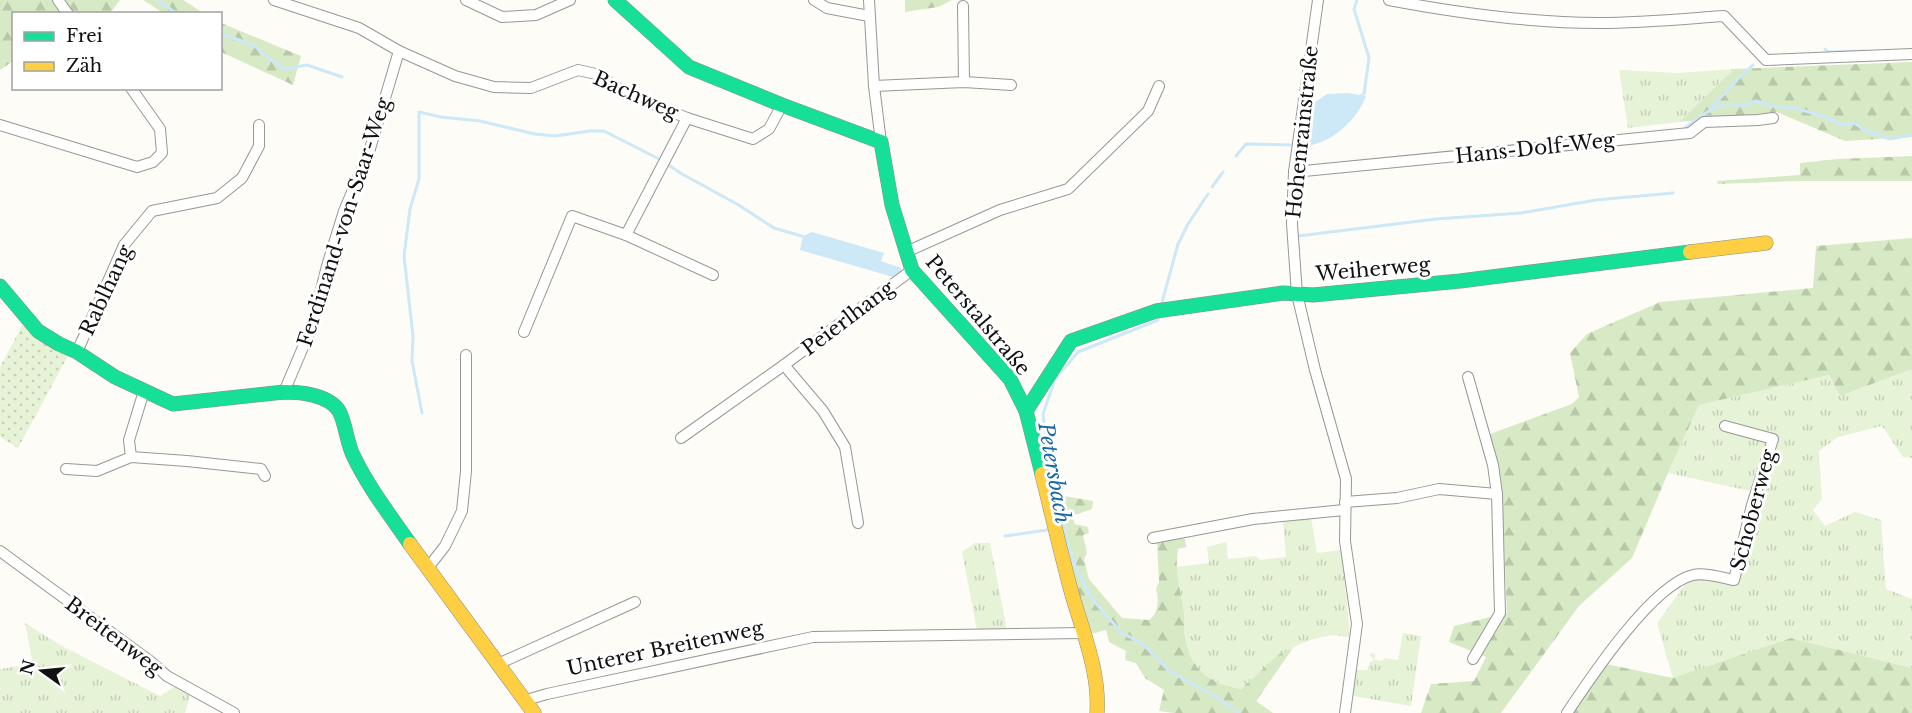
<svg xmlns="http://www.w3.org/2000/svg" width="1912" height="713" viewBox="0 0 1912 713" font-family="'Libre Baskerville',serif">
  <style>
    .grass { fill: url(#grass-tufts) }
    .forest { fill: url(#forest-firs) }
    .garden { fill: url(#garden-dots) }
    .water { fill: #cde8f7 }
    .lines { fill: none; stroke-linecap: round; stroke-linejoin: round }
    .stream { stroke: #cde8f7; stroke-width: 3 }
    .street-casing { stroke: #979795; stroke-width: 12 }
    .fast-casing { stroke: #8e8d8b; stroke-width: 15 }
    .slow-casing { stroke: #8e8d8b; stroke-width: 15 }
    .street { stroke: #fffffe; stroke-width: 10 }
    .fast { stroke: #16e098; stroke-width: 14 }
    .slow { stroke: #ffcf43; stroke-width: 14 }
    .labels { text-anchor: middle; stroke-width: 6; stroke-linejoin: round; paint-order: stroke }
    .street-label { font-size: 20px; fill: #111; stroke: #fff }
    .water-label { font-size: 21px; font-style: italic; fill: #1768a6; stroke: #fff }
  </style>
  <defs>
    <pattern id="grass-tufts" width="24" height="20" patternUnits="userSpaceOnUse" patternTransform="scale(1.5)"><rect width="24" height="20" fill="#e7f3d7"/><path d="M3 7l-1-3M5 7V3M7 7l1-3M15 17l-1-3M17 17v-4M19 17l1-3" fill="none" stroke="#c5cfb8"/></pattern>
    <pattern id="forest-firs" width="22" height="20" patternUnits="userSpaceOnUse" patternTransform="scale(1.5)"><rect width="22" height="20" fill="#d8eac5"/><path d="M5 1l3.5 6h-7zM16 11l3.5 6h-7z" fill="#b8c8a8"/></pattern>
    <pattern id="garden-dots" width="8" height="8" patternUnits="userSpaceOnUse" patternTransform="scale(1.5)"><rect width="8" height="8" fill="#e7f3d7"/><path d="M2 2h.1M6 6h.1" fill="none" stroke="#c5cfb8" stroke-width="1.8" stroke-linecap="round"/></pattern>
  </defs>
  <rect width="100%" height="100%" fill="#fdfcf7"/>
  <g class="grass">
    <path d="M1734,69L1679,122L1628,128L1619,70L1678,73Z"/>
    <path d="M1912,369V458L1903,457L1882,426L1838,437L1819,451L1822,499L1813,510L1825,526L1855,512L1881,520L1886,589L1912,599V668L1791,638L1673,679L1657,623L1696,570L1729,575L1750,491L1668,473L1699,405L1829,375L1840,396Z"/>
    <path d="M1311,518L1317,553L1342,550L1350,637C1343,637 1334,634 1327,636C1290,642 1267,665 1241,689C1209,683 1190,670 1185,636C1183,628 1185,620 1184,613C1182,597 1178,582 1176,567L1209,563L1207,547L1226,542L1228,559L1256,556L1260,560L1286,557L1283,522Z"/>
    <path d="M975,543H990L1007,630H977L962,552Z"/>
    <path d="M25,623L60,645L160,696L176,686L190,696L185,713H0V669L33,664Z"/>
    <path d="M1403,633L1421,636L1411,706L1353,696L1356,670H1367L1370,662L1373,661V658L1370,656L1371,653L1375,654V660L1383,661L1384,658L1398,660Z"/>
  </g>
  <g class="forest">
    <path d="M0,0H120L110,13L14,14L13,61L0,70Z"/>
    <path d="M143,0H183L203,13H163Z"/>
    <path d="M905,0H952L938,7L905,12Z"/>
    <path d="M221,23L301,56L293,85L221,52Z"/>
    <path d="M1912,62V137L1845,141L1777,112L1679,122L1734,69Z"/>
    <path d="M1912,156V181H1798L1718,184L1717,181L1800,175V163L1838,159Z"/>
    <path d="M1912,238V369L1840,396L1829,375L1699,405L1668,473L1632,558L1579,606L1501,713H1421L1431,684L1474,681L1486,657L1449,642L1454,626L1507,613L1502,491L1490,434L1572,404L1579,397L1570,353L1587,334L1660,302L1813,288L1816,246Z"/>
    <path d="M1058,473L1064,496L1093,501L1092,509L1072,516L1075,524L1088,527L1089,533L1083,535L1087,553L1084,559L1089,579L1122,618L1149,620C1159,613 1159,599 1156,589L1159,582L1157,541L1174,537L1185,539L1186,547L1178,549C1174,576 1181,588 1184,613C1185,621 1183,629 1185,636C1190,670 1209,683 1241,689L1278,655L1293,648L1256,701L1273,713H1174L1159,711L1164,690L1145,678L1136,663L1125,660L1126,651L1109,642L1106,630L1090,634L1072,580L1049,475Z"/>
    <path d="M1791,638L1912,668V713H1571L1606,664L1673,678Z"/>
  </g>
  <path class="garden" d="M23,324L33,334L69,354L18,448L0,437V367Z"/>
  <g class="water">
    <path d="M1348,93L1366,96C1357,120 1332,143 1306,146L1314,103L1327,94Z"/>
    <path d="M812,232L884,253L881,261L901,268V272L893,277L800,250L803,236Z"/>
  </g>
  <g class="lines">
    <g class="stream">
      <path d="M158,0L177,14"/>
      <path d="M1357,0L1354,9L1369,58L1364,94L1361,96"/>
      <path d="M220,33L255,46L268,58L285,69L307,65L342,77"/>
      <path d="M1825,49L1828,52L1865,51"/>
      <path d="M1710,109L1737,80L1753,65"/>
      <path d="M1686,127C1704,114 1720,99 1742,106L1756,101L1771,106L1794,108L1820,115L1843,125L1854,123L1865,130L1890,139L1912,135"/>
      <path d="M1236,156L1246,144L1293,145"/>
      <path d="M667,164L682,174L737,204L774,228L805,237"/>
      <path d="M1212,187L1223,172"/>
      <path d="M1298,236L1436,219L1521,213L1596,200L1673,193"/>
      <path d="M1161,306L1178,244L1188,224L1208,194"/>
      <path d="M1159,315L1158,320L1078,352L1055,379L1043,414L1047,448L1067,542L1077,571L1093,600L1121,632L1144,645L1169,671L1213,695L1239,713"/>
      <path d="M422,413L412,361L413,336L404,256L410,209L419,179V112L441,117L480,121L535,134L555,136L590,131H604L661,160"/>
      <path d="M1005,536L1047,530"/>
    </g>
    <defs>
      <g id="street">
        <path d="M58,0L68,14"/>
        <path d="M274,0L359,28L399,51L455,76L494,87L531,88L578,70L596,74L626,93L687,118L753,139L769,129L782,105"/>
        <path d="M466,0L502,17L536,15L570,0"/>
        <path d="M814,0L827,8L869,16"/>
        <path d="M869,0L874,86L881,142"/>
        <path d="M1318,0L1294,172L1292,224L1297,294L1315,370L1346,479L1345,541L1357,624L1345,713"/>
        <path d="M1389,0C1458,13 1529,23 1599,23C1641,23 1682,19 1724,16L1766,60L1912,54"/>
        <path d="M963,6L964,82"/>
        <path d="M874,86L964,82L1011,85"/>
        <path d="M0,125L137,167L153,162L162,153L160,129L131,88"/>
        <path d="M1294,172L1690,133L1704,122L1758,120L1773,118"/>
        <path d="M626,235L687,118"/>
        <path d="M906,252L1000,210L1068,189L1148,111L1159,86"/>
        <path d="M524,332L572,216L626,235L713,275"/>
        <path d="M77,352L124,245L152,211L217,198L242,178L259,146V125"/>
        <path d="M784,365L823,411L845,447L858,523"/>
        <path d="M1468,377L1493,465L1497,494"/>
        <path d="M284,392L312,326L327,266L344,211L369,152L399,51"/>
        <path d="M681,438L784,365L912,270"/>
        <path d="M131,457L187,461L261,469L265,476"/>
        <path d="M66,469L97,471L131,457L129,440L144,391"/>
        <path d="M1345,502L1397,498L1439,489L1497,494L1500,613L1473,659"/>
        <path d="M1153,538L1253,519L1344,510"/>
        <path d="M0,551L150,661L167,676L234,713"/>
        <path d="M427,569L445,546L462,511L466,471V355"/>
        <path d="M498,664L635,602"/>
        <path d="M526,700L547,694L813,637L1082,633"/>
        <path d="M1567,713C1591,677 1652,585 1693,575C1703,572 1724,578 1734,580L1752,505L1773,439L1725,426"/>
      </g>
      <g id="fast">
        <path d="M615,0L689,67L782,105L881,142L892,205L912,270L1010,379L1026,411L1042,474"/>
        <path d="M0,286L38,331L59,344L77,352L115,377L173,404L284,392C301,392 329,395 339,411C345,421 347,443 353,455C368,487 390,515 410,544"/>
        <path d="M1026,411L1071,341L1156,311L1283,293L1313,295L1460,281L1690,252"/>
      </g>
      <g id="slow">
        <path d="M1690,252L1766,243"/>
        <path d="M1042,474C1051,511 1060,549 1070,587C1081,628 1100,670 1097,713"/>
        <path d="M410,544L534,713"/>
      </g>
    </defs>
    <use href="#street" class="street-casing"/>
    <use href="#fast" class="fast-casing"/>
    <use href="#slow" class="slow-casing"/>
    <use href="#street" class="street"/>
    <use href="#fast" class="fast"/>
    <use href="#slow" class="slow"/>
  </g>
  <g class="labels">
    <g class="street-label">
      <text transform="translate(636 95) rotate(24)" y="7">Bachweg</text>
      <text transform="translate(1302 132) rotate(-84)" y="7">Hohenrainstraße</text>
      <text transform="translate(1535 148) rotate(-6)" y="7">Hans-Dolf-Weg</text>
      <text transform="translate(344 222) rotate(-72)" y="7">Ferdinand-von-Saar-Weg</text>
      <text transform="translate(1373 269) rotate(-5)" y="7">Weiherweg</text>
      <text transform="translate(106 290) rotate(-65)" y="7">Rablhang</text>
      <text transform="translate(978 315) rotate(50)" y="7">Peterstalstraße</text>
      <text transform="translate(848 318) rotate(-37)" y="7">Peierlhang</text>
      <text transform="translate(1753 510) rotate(-75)" y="7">Schoberweg</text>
      <text transform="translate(114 636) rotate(37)" y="7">Breitenweg</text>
      <text transform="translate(665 648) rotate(-12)" y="7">Unterer Breitenweg</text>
    </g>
    <g class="water-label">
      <text transform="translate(1054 473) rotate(80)" y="7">Petersbach</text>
    </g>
  </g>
  <rect x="12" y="12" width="210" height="78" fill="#ffffff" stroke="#a0a0a0" stroke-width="1.5"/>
  <rect x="24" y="32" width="30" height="9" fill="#16e098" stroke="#a0a0a0" stroke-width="1.5"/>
  <text x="66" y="42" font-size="18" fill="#111111">Frei</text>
  <rect x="24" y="62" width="30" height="9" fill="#ffcf43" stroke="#a0a0a0" stroke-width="1.5"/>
  <text x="66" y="72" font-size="18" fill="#111111">Zäh</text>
  <g transform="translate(42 671) rotate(285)" stroke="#ffffff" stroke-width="4.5" paint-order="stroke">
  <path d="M0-4.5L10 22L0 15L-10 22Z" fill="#111111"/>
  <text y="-9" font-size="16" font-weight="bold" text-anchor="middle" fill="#111111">N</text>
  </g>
</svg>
